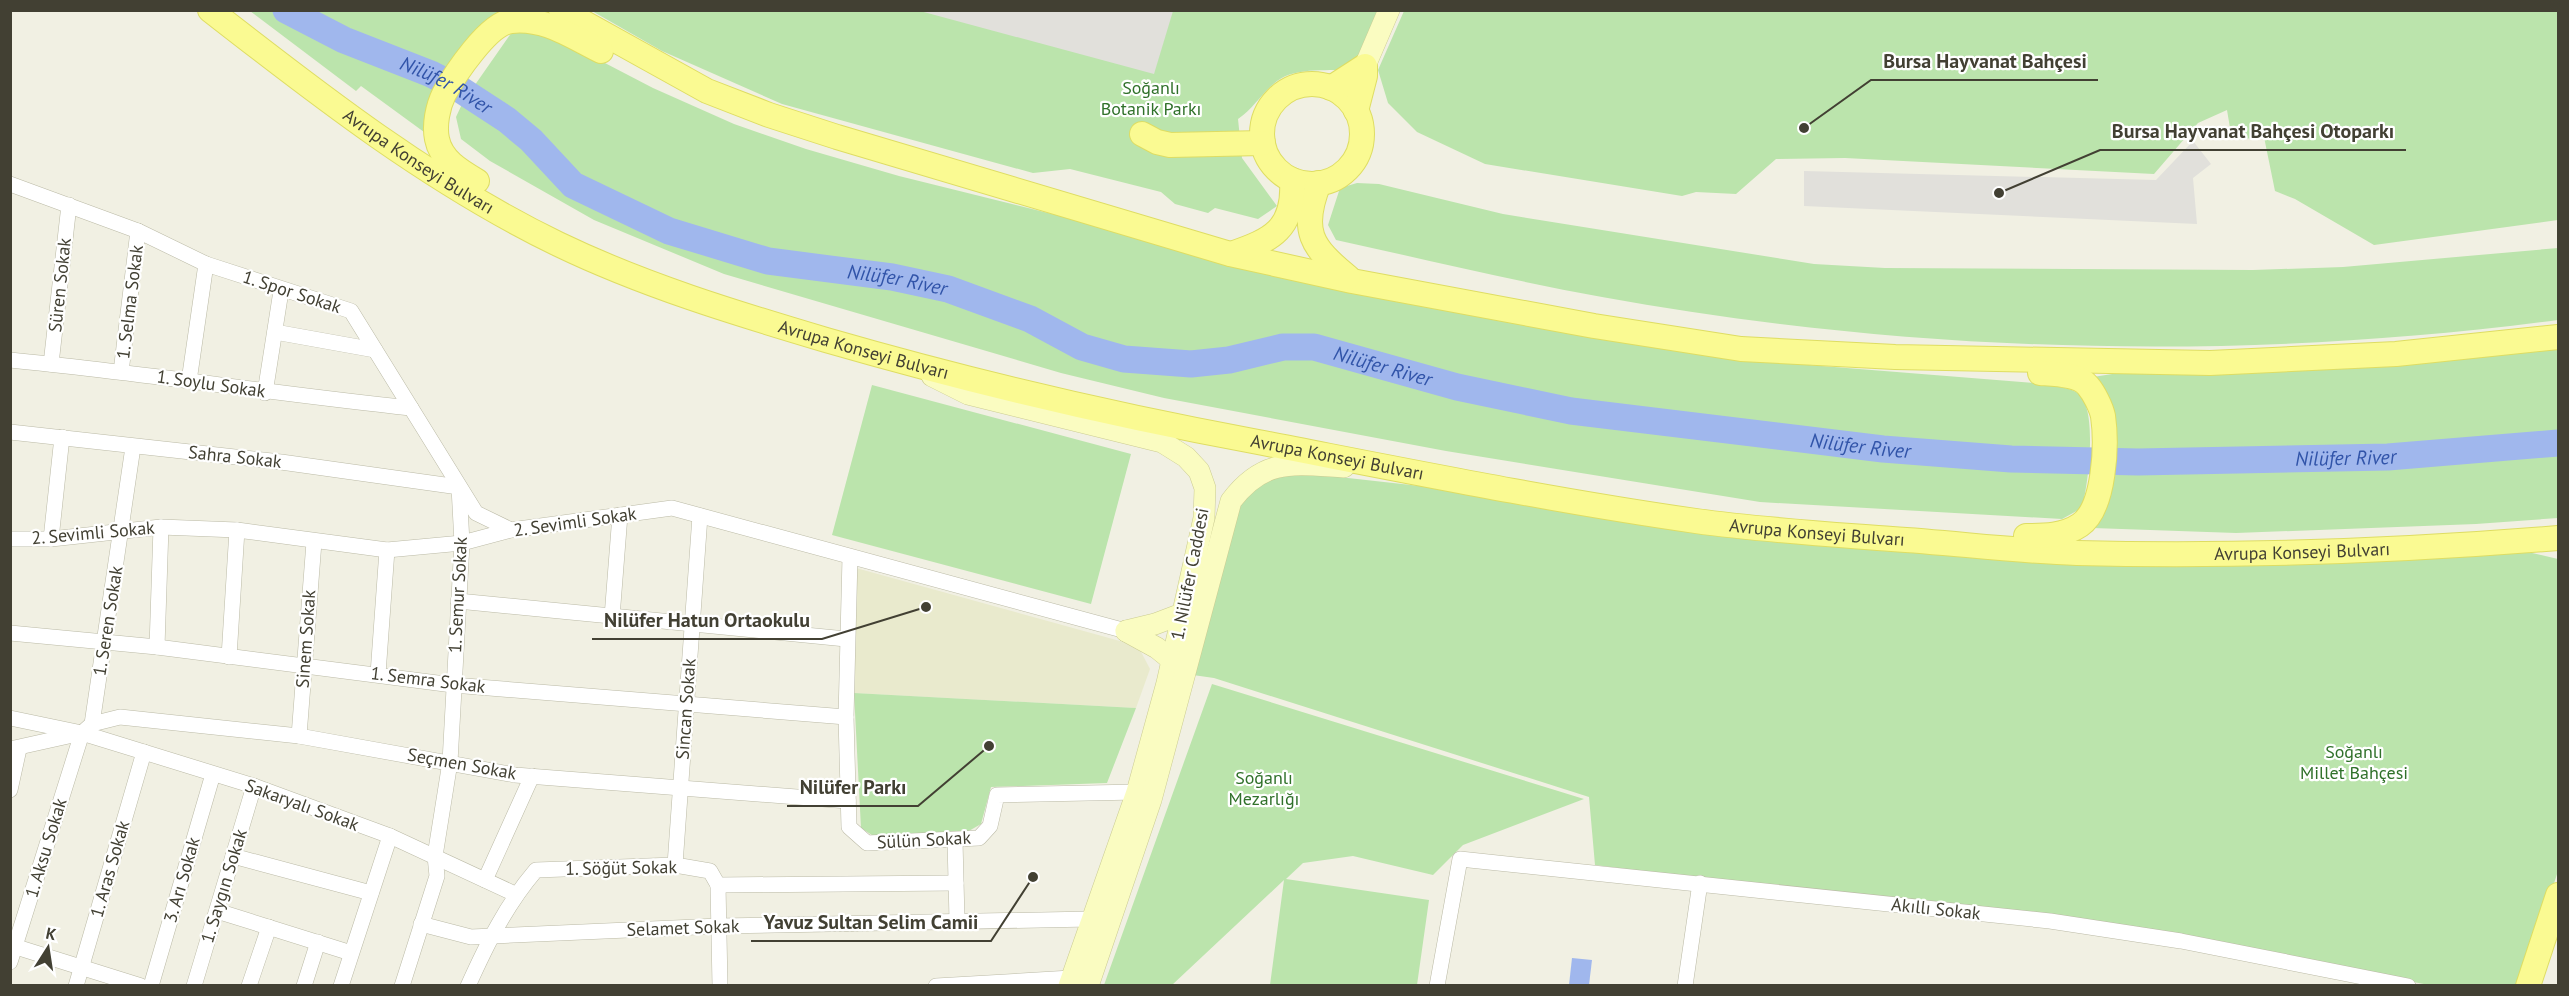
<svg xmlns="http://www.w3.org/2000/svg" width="2569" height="996" viewBox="0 0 2569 996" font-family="'PT Sans',sans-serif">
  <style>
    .education { fill: #e9eacd }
    .green { fill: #bbe4ac }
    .parking { fill: #e1e0db }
    .water { fill: #a0b7ed }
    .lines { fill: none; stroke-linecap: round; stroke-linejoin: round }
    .river { stroke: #a0b7ed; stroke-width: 27 }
    .minor-casing { stroke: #bbbaa6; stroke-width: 16 }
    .secondary-casing { stroke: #cbcc92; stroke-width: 22 }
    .primary-casing { stroke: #dedd63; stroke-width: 26 }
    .minor { stroke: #fff; stroke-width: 15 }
    .secondary { stroke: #fafcc1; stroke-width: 21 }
    .primary { stroke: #fafa92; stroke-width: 24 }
    .labels { text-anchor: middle; stroke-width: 4.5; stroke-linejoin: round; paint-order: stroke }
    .park-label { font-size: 18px; fill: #30712a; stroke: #fff }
    .street-label { font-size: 18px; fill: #424033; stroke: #fff }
    .water-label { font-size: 20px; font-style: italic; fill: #3154a9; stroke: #fff }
    .leader { fill: none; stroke: #424033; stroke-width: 2 }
    .callout-dot { fill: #424033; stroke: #fff; stroke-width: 2 }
    .callout-label { font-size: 20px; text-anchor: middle; font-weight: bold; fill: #424033; stroke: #fff; stroke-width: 4.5; stroke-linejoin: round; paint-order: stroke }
  </style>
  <rect width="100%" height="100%" fill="#f1f0e3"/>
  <path class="education" d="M856,568L1138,646L1150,669L1136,708L854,693Z"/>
  <g class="green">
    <path d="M250,11H501L474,38L424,132L361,86L356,91Z"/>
    <path d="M592,11H1377L1354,69C1331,72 1297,66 1277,81C1262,93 1254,108 1238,119L1242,158L1277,206L1258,219L1215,208L1208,213L1175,204L1161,192L1070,169L1033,173L782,104L662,51Z"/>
    <path d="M1404,11H2558V220L2374,245L2295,199L2275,191L2264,137L2232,140L2227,110L2198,123L2154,174L1845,158L1776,159L1736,194L1696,192L1682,196L1485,164L1417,132L1388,103L1378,70Z"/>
    <path d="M528,23L653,88L734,124L806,149L899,176L1229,258L1735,359L2048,384C2057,387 2072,388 2079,394C2098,411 2088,485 2082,508L2062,519L1760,502L1446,451L1164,398L1061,373L724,274L594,220L490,161L461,139L456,117L463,102L512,32Z"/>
    <path d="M1357,183L1379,184L1503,214L1814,264L1885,268L2253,270L2343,267L2558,248V320C2242,362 1916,354 1602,297C1513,281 1424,259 1336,240L1328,225L1340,188Z"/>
    <path d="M2558,347V518L2476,524L2236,533L2093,528V377L2125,372L2207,374L2328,369L2409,364Z"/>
    <path d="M872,385L1131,454L1091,604L832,535Z"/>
    <path d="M1303,473L1492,494L1773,538L2515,549L2558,559V871L2521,985L2434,986L2229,946L1595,865L1589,797L1214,678L1193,675L1239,496L1265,478Z"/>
    <path d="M1212,684L1584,799L1463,845L1433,875L1353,856L1303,863L1286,879L1429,900L1417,985H1270L1284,880L1172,985H1104Z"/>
    <path d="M854,693L1136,708L1107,783L991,787L981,824L960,836L875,837L861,828Z"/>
  </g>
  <g class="parking">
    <path d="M920,11H1173L1154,74Z"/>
    <path d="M2193,141L2211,164L2193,178L2197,224L1804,206V171L2156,180Z"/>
  </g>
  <path class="water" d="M1572,958L1592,960L1589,985H1569Z"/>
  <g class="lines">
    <path class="river" id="s1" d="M286,10L344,40L431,74L458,88L507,120L531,140L573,185L669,231L768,261L892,277L948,289L1030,319L1082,347L1124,359L1191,364L1229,360L1283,347H1314L1457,387L1571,411L1883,449L2011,459L2138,462L2388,457L2558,443"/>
    <defs>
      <g id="minor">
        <path d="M10,184L138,231L206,264L351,311L476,513L511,530"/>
        <path d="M275,332L375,350"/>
        <path d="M10,360C144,373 277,394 411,408"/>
        <path d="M51,364L69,205"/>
        <path d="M121,372L138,231"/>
        <path d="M189,381L206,264"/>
        <path d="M265,393L281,291"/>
        <path d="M10,432L281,462L459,487L462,543L450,762L435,856L437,876L402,986"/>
        <path d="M10,539H51L161,527L237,530L387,550L462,543L511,530L672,508L1126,631"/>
        <path d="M51,539L62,437"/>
        <path d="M850,557L846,717L849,827L867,843L979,838L990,826L997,795L1137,792"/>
        <path d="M458,601L846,639"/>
        <path d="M612,617L620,515"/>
        <path d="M10,633L157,647L453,685L846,717"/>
        <path d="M157,647L161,527"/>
        <path d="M229,657L237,530"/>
        <path d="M378,674L387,550"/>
        <path d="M10,718L82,733L254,786L390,836L515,894"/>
        <path d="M92,724L133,447"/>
        <path d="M299,736L314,542"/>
        <path d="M10,749L82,733L92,724L120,717L299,736L515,775L848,801"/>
        <path d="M10,790L19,749"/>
        <path d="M955,841L957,920"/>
        <path d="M233,856L371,893"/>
        <path d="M675,865L700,516"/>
        <path d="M485,880L532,776"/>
        <path d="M718,885L720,986"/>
        <path d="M217,911L351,953"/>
        <path d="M421,924L471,937L719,926L1091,919"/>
        <path d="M10,945L141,986"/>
        <path d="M10,962L82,733"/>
        <path d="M76,986L144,752"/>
        <path d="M151,986L213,774"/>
        <path d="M194,986L254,786"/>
        <path d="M249,986L269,927"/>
        <path d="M304,986L318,942"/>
        <path d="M341,986L390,836"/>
        <path d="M468,986C487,944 506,905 536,870L675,865L710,871L718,885L956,883"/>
        <path d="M936,986L1071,978"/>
        <path d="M1437,986L1460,859L2050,921L2181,941L2408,986"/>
        <path d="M1685,986L1700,883"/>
      </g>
      <g id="secondary">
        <path d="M1365,66L1389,10"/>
        <path d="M932,376L968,394L1162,442L1186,457L1199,471L1205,488L1204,518L1167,683L1137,792L1069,986"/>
        <path d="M1126,631L1155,624L1184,613L1194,615"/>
        <path d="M1126,631L1157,648L1173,661L1184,665"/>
        <path d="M1088,986L1151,800L1231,501C1264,457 1294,464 1344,467"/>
      </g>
      <g id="primary">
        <path id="s2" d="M210,10C320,96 432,183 558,244C643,285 735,313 826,340C968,381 1112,415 1258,442C1403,470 1549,500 1696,521C1761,530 1827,534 1892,539C1954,543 2016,551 2077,553C2237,557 2399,551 2558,538"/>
        <path d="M561,10L707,91L769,115L837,137L1230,254L1352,281L1594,326L1741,349L1895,357L2210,363L2396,354L2558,337"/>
        <circle cx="1312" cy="134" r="50"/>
        <path d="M1331,88L1365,66V76L1356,111"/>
        <path d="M1142,134L1157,142L1170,145L1263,143"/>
        <path d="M477,181C460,171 441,160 437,139C434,125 438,106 444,94C455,74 488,24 511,21C545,17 572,37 601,51"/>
        <path d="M1319,183C1300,231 1311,247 1348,277"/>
        <path d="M1231,254C1272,240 1295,229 1292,180"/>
        <path d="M2026,536C2044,536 2064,536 2080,525C2105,508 2107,444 2103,416C2101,407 2094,393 2088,386C2079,374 2055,374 2040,373"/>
        <path d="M2528,986L2558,895"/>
      </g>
    </defs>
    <use href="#minor" class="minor-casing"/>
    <use href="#secondary" class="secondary-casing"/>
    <use href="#primary" class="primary-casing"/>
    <use href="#minor" class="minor"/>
    <use href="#secondary" class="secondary"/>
    <use href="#primary" class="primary"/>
  </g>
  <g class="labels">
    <g class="park-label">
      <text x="1151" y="94">Soğanlı<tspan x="1151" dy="21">Botanik Parkı</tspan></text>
      <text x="2354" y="758">Soğanlı<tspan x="2354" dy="21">Millet Bahçesi</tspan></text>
      <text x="1264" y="784">Soğanlı<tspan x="1264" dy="21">Mezarlığı</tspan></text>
    </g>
    <g class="street-label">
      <text dy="6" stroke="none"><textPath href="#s2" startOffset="258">Avrupa Konseyi Bulvarı</textPath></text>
      <text transform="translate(60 285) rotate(-84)" y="6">Süren Sokak</text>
      <text transform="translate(292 292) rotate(18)" y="6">1. Spor Sokak</text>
      <text transform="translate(130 302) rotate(-83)" y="6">1. Selma Sokak</text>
      <text dy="6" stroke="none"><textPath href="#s2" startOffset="744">Avrupa Konseyi Bulvarı</textPath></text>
      <text transform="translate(211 384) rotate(8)" y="6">1. Soylu Sokak</text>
      <text transform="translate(235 457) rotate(6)" y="6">Sahra Sokak</text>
      <text dy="6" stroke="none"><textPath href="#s2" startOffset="1230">Avrupa Konseyi Bulvarı</textPath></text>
      <text transform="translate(575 522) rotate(-8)" y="6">2. Sevimli Sokak</text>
      <text dy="6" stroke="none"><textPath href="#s2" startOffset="1716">Avrupa Konseyi Bulvarı</textPath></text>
      <text transform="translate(93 533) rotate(-5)" y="6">2. Sevimli Sokak</text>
      <text dy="6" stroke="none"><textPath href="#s2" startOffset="2202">Avrupa Konseyi Bulvarı</textPath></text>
      <text transform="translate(1190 574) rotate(-79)" y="6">1. Nilüfer Caddesi</text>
      <text transform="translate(458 595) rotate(-87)" y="6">1. Semur Sokak</text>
      <text transform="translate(108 621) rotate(-81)" y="6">1. Seren Sokak</text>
      <text transform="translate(306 639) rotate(-86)" y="6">Sinem Sokak</text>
      <text transform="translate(428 680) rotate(7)" y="6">1. Semra Sokak</text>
      <text transform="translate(686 709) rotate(-86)" y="6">Sincan Sokak</text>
      <text transform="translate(462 764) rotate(10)" y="6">Seçmen Sokak</text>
      <text transform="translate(302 805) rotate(20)" y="6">Sakaryalı Sokak</text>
      <text transform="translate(924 840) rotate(-3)" y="6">Sülün Sokak</text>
      <text transform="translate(46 848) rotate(-73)" y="6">1. Aksu Sokak</text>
      <text transform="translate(621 868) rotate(-1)" y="6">1. Söğüt Sokak</text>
      <text transform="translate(110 869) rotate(-74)" y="6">1. Aras Sokak</text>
      <text transform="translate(182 880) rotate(-74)" y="6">3. Arı Sokak</text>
      <text transform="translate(224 886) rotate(-73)" y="6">1. Saygın Sokak</text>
      <text transform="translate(1936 909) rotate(6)" y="6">Akıllı Sokak</text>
      <text transform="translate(683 928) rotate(-2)" y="6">Selamet Sokak</text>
    </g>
    <g class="water-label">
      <text dy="7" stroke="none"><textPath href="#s1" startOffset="177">Nilüfer River</textPath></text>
      <text dy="7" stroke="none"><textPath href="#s1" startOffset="681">Nilüfer River</textPath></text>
      <text dy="7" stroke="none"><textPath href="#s1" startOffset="1186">Nilüfer River</textPath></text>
      <text dy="7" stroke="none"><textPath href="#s1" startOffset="1671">Nilüfer River</textPath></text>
      <text dy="7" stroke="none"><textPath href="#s1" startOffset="2157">Nilüfer River</textPath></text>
    </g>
  </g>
  <path class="leader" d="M1804 128L1871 80H2098M1999 193L2100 150H2406M926 607L822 639H592M989 746L918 806H787M1033 877L991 941H751"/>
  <g class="callout-dot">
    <circle cx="1804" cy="128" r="6"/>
    <circle cx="1999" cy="193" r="6"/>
    <circle cx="926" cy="607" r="6"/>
    <circle cx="989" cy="746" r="6"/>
    <circle cx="1033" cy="877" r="6"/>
  </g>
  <g class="callout-label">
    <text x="1985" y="68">Bursa Hayvanat Bahçesi</text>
    <text x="2253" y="138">Bursa Hayvanat Bahçesi Otoparkı</text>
    <text x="707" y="627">Nilüfer Hatun Ortaokulu</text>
    <text x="853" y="794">Nilüfer Parkı</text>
    <text x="871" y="929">Yavuz Sultan Selim Camii</text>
  </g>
  <rect width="2569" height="996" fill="none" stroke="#424033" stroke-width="24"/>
  <g transform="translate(48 948) rotate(12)" stroke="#ffffff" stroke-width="4.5" paint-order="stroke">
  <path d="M0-4.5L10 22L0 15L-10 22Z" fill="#424033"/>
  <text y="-9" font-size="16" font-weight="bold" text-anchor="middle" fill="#424033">K</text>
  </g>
</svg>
